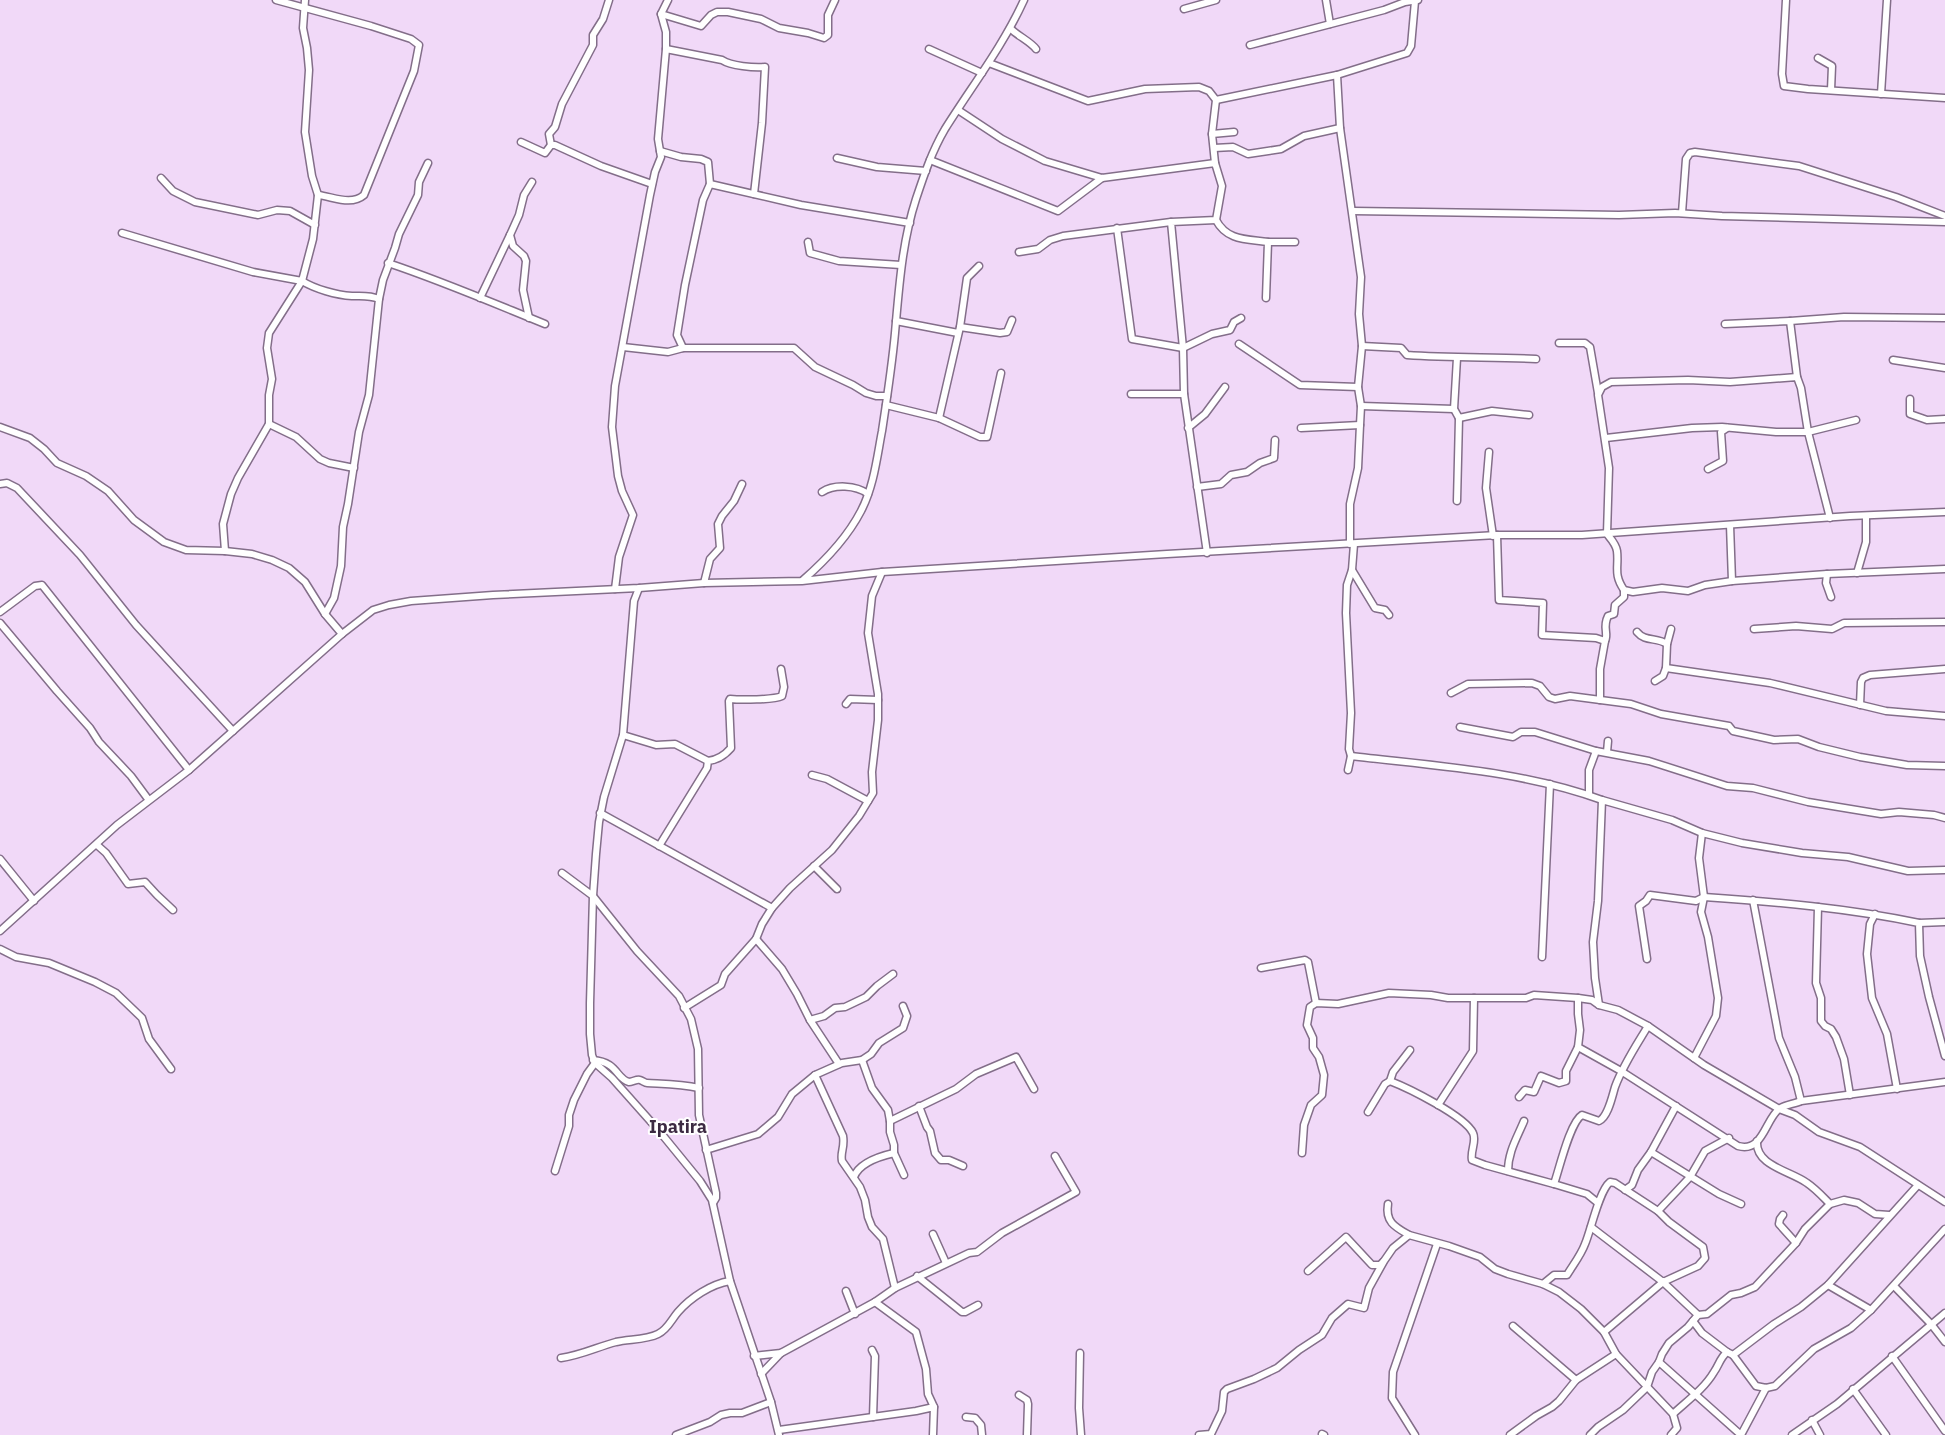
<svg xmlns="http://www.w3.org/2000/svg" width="1945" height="1435" viewBox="0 0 1945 1435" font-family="'IBM Plex Sans',sans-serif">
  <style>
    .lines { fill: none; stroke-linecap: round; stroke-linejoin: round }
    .minor-casing { stroke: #836e89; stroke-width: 9 }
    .minor { stroke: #fff; stroke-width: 6 }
    .labels { text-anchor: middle; stroke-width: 4; stroke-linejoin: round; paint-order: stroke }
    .quarter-label { font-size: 18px; font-weight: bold; fill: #3c2a42; stroke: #fff }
  </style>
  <rect width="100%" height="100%" fill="#f1d9f8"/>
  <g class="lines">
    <defs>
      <g id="minor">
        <path d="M276,0L371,26L411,39L419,45L414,71L364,195C351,206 334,197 318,195"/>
        <path d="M1326,0L1330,24"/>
        <path d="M1786,0L1782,74L1784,86L1808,89L1945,98"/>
        <path d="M1184,9L1216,0"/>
        <path d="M661,14L701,26L711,15L717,12H728L761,19L779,28L808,33L824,38L828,35V15L835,0"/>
        <path d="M1011,29C1018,36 1031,42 1036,49"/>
        <path d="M1250,45L1384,10L1405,2L1418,0"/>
        <path d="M666,49V32L661,14L668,0"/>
        <path d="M929,49L982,73"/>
        <path d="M1818,58L1832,66L1831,90"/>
        <path d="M989,63L1088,101L1145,89L1199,87L1209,91L1216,100L1212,134"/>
        <path d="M1337,75L1340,128L1361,277L1359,314L1362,346L1358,387L1361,406L1360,425L1358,468L1350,504V544"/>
        <path d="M1881,94L1887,0"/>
        <path d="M1216,100L1337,75L1407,53L1411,46L1415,1"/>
        <path d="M958,110L1002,139L1045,161L1102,178L1215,163L1222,186L1216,220L1171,222L1183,348L1184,394L1207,553"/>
        <path d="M521,142L545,153L551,145H555L601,166L652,184"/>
        <path d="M551,145L549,134L555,127L562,104L593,45V35L603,19L609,0"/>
        <path d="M1214,148L1233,147L1248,154L1281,149L1304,136L1340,128"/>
        <path d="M660,151L681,157L701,159L708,162L710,184L801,205L910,223"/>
        <path d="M837,158L877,167L926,171"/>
        <path d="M930,160L1058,211L1102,178"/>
        <path d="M1215,163L1212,134L1234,132"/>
        <path d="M161,178L173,191L195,202L258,215L277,210L290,211L315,225"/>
        <path d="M1353,211L1619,215L1675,213L1722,216L1945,222"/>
        <path d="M1682,213L1686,159L1690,153L1695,152L1799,166L1896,197L1945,216"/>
        <path d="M1216,220C1227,241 1247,239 1268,242L1266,298"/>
        <path d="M1117,228L1132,339L1183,348L1212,334L1230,330L1234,322L1241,318"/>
        <path d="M122,233L253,272L302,281L313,239L318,195L312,176L305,132L309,70L307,48L303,28L305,0"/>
        <path d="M808,242L810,253L839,261L901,265"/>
        <path d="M1268,242H1295"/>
        <path d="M1019,252L1038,249L1050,240L1063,236L1171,222"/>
        <path d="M388,263C442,281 493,303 545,324"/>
        <path d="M480,298L510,235"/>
        <path d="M379,299L383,280L395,248L399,234L418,195L419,182L428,163"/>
        <path d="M529,318L523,290L526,261L524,256L513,246L510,235L519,215L524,195L532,182"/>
        <path d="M896,321L958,333"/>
        <path d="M1790,321L1844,317L1945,318"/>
        <path d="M1725,324L1790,321L1797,377"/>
        <path d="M960,327L967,278L979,266"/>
        <path d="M1559,343H1585L1590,347L1598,393"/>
        <path d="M1239,344L1300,385L1358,387"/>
        <path d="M1362,346L1401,348L1407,355C1450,358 1493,357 1536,359"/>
        <path d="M623,347L668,352L683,348H794L815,367L853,385L866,393L876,396H887"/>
        <path d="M683,348L677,335L685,285L703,200L710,184"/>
        <path d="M1457,358L1454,409L1459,418L1492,411L1529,415"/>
        <path d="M1893,360L1945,368"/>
        <path d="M1131,394H1184"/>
        <path d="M1910,399V414L1927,420L1945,419"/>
        <path d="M886,405L939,418L980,437H987L1001,373"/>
        <path d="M1361,406L1454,409"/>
        <path d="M939,418L960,327L1000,333L1007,332L1012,320"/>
        <path d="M269,424L296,437L320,459L329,463L354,468"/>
        <path d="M0,427L30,438L44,449L57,463L86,476L108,491L134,520L164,542L186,550L225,551L252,554L272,560L289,568L305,582L325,614L342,634"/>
        <path d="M1188,428L1205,414L1225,387"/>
        <path d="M1301,428L1360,425"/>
        <path d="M1606,438L1692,428L1722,427L1776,432H1808L1856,420"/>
        <path d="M1489,452L1486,488L1493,536"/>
        <path d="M1708,469L1723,461L1721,432L1727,428"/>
        <path d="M0,484L7,483L17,488L80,555L136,625L233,731"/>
        <path d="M1197,487L1221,484L1231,475L1247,472L1260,463L1274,458L1275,440"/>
        <path d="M822,492C834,484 856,485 868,494"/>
        <path d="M1457,501L1459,418"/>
        <path d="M1830,518L1808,432L1801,388L1797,377L1730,382L1688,380L1611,382L1602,387L1598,395L1609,468L1607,534C1611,539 1616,544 1617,551C1619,567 1613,574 1624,590L1633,592L1662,588L1688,591L1705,585L1732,581L1827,574L1945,569"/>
        <path d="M1730,525L1732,581"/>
        <path d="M1497,535L1499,600L1543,603L1542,635L1596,638L1605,641L1600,669V700"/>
        <path d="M225,551L223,524L231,494L238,478L269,424V395L272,379L267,348L269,333L302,281C315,289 336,295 352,296C362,296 370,295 379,299L369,395L359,432L348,504L343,527L341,566L334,598L325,614"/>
        <path d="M1352,570L1375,608L1385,610L1389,615"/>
        <path d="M1857,573L1866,542V516"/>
        <path d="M1827,574L1826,583L1831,597"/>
        <path d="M803,580C826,560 847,538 861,511C874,486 877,457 882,431C887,398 892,366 895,333C899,288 902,242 916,199C924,175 932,151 945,129C972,86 1003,46 1024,0"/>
        <path d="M704,583L710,559L720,548L718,524L722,516L734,501L742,484"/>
        <path d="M639,588L634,601L623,735L604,797L599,822L596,854L593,896L590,1003V1034L592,1055L595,1063L612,1078L660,1132L700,1181L712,1200L730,1281L771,1402L779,1435"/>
        <path d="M615,589L619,557L633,515L622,491L618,476L612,427L615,386L650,195L655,172L661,157L658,139L666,49L722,60C731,66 754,68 765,67L762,123L754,194"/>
        <path d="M0,612L35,586L42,585L189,770"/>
        <path d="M0,623L57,691L90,728L99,742L131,776L148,799"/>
        <path d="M1754,629L1796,626L1832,629L1844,623L1945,622"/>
        <path d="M1637,632C1645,642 1657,637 1667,644"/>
        <path d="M1605,641C1609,633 1602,628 1608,616L1614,614L1615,605L1624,597V590"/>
        <path d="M1666,668L1770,683L1886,711L1945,716"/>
        <path d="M1655,681L1663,676L1666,668L1667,644L1671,629"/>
        <path d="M1451,693L1468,684L1532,683L1540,686L1549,697L1555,699L1570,696L1631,704L1661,714L1729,726L1733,731L1774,740L1798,739L1819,747L1860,757L1907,765L1945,766"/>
        <path d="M846,704L850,699L878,700"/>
        <path d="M1860,705L1861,682L1863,678L1870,675L1945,669"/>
        <path d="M1460,727L1513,737L1521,732H1535L1596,751"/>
        <path d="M623,735L656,745L675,744L708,761"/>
        <path d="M1607,752L1608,741"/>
        <path d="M1351,756L1349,749L1351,713L1346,613L1347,585L1352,570L1354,544"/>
        <path d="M1348,770L1351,756C1435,766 1523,771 1602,800"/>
        <path d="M812,775L827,779L868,801"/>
        <path d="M1589,795V770L1596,751L1649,761L1727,786L1753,788L1808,802L1881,814L1899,812L1934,815L1945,818"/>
        <path d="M600,813L772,908"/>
        <path d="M97,845L106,853L128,884L145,882L157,895L173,910"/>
        <path d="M659,846L707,768L708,761C717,760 725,755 731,748L729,701L730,699C740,700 774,700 782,696L784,687L781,669"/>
        <path d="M0,859L34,901"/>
        <path d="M814,866L837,889"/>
        <path d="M562,873L593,896L637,951L679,996L691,1019L698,1049L699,1115L716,1193V1198L713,1203"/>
        <path d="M1753,900L1779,1038L1795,1077L1801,1101"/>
        <path d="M1818,907L1816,983L1821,998V1021L1825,1026L1831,1029L1836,1037L1844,1059L1850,1095"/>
        <path d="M1875,914L1870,924L1867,954L1872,998L1887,1034L1897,1089"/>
        <path d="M1919,923L1945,922"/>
        <path d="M0,931L117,825L189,770L342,634L373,610L389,605L411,601L493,595L639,588L704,583L802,581L882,572L1167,554L1497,535H1582L1850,516L1945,512"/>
        <path d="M756,939L782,969L797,994L810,1020L839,1064"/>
        <path d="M0,949L16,957L49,963L95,982L116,993L142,1018L149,1039L171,1069"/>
        <path d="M1542,957L1550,784"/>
        <path d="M1647,959L1639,906L1646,901L1650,895L1696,901L1704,897C1776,902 1848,908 1919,923L1920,956L1929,997L1945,1056"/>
        <path d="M1261,968L1305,960L1308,962L1316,1003"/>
        <path d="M1599,1005L1595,978L1593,942L1598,901L1602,800L1672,820L1702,833L1742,843L1802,853L1848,857L1908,871L1945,870"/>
        <path d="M684,1008L721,985L725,974L756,939L762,924L772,908L790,888L832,850L859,816L873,793L872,772L878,720V694L868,633L872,596L882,572"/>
        <path d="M810,1020L824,1016L835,1008L845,1007L866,997L877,986L893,974"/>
        <path d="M1648,1026L1618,1010L1599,1005L1592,1000L1578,998V1014L1580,1030L1578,1047L1621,1071L1738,1146C1763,1153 1765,1120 1779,1109C1784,1105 1794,1104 1801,1101L1945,1082"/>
        <path d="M1694,1058L1716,1016L1718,998L1708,937L1701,912L1704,897L1699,858L1702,833"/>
        <path d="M593,1060C618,1062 616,1079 629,1082C632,1082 637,1079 640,1080C643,1081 645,1083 647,1083C665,1084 681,1084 699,1088"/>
        <path d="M862,1060L872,1088L888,1110L890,1121V1132L894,1145V1153L904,1175"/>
        <path d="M815,1075L843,1136C845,1148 840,1152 842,1161L860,1187L865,1200L868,1217L872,1227L883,1239L895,1288"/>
        <path d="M1390,1081L1393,1072L1410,1050"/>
        <path d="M1519,1097L1525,1090L1534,1092L1541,1076L1559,1083L1566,1081V1071L1578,1047"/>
        <path d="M1438,1105L1473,1051L1474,998"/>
        <path d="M919,1106L927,1127L930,1131L935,1153L941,1160H949L963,1166"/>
        <path d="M1368,1112L1385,1084L1390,1081C1408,1088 1465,1116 1473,1133C1477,1141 1470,1151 1472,1160L1485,1165L1554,1184"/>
        <path d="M890,1121L956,1089L976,1074L1016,1057L1034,1089"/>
        <path d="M1757,1141C1755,1166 1791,1171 1807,1183C1816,1189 1823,1197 1830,1204"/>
        <path d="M706,1150L758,1134L778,1117L792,1094L815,1075L842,1063L862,1060L871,1054L879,1043L903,1028L907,1016L903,1006"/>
        <path d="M1651,1152L1676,1106"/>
        <path d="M1302,1153L1304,1125L1311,1105L1322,1095L1324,1075L1319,1057L1313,1048V1038L1307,1025L1310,1007L1316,1003L1338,1004L1389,993L1431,995L1448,998H1526L1534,995L1578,998"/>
        <path d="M555,1171L569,1126V1115L574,1100L587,1074L595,1063"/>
        <path d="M1508,1171C1508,1152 1517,1138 1524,1121"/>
        <path d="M854,1177C859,1163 881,1156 894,1153"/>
        <path d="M1625,1190L1632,1185L1638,1170L1651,1152L1719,1194L1741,1204"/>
        <path d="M1598,1203L1587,1194L1554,1184C1559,1170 1570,1122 1582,1115L1599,1121C1608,1117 1612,1097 1615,1087C1623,1065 1636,1046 1648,1026L1704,1065L1779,1109L1795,1115L1819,1132L1860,1147L1945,1202"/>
        <path d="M1388,1204C1385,1222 1395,1227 1409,1235"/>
        <path d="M1783,1215L1780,1219L1779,1224L1796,1243"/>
        <path d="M1591,1227L1663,1282L1698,1266L1705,1258L1703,1247L1669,1222L1658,1211L1690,1177L1705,1151L1729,1138"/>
        <path d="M933,1234L946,1263"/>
        <path d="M1308,1271L1346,1237L1372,1265H1380L1383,1262"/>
        <path d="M917,1276L962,1312H965L978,1305"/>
        <path d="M1543,1284L1554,1275H1567C1573,1265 1581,1255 1585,1244C1591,1230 1599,1191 1610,1182L1615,1183L1658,1211"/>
        <path d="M1828,1285L1871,1310"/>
        <path d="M1894,1286L1931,1324L1945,1342"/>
        <path d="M846,1291L855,1314"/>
        <path d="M875,1302L916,1332L926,1369L928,1394L934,1407"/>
        <path d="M1693,1321L1702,1333L1727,1352"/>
        <path d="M1604,1332L1663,1282L1698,1315"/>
        <path d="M872,1350L875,1356L873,1417"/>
        <path d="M1080,1353L1079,1408L1081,1435"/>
        <path d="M1733,1355L1756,1386L1766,1388L1775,1386L1814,1349L1851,1328L1871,1310L1945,1229"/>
        <path d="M754,1356L781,1353L875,1302L895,1288L969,1253L977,1252L1002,1233L1076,1192L1055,1156"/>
        <path d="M1892,1356L1945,1431"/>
        <path d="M561,1358C582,1355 597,1347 616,1342C629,1339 646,1340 658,1334C668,1329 671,1320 678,1312C690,1298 711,1284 730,1281"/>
        <path d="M1659,1362L1662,1354L1669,1343L1688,1327L1698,1315L1707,1314L1731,1295L1741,1293L1755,1287L1796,1243L1805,1229L1830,1204L1844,1200L1858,1203L1875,1214L1889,1215"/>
        <path d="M761,1374L781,1353"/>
        <path d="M1576,1380L1616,1354L1673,1414L1677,1428L1671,1435"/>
        <path d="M1853,1389L1886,1435"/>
        <path d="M1019,1395L1027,1400L1028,1404L1027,1435"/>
        <path d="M1673,1414C1687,1401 1704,1389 1714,1372C1719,1365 1720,1358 1727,1352L1733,1355L1774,1324L1801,1307L1828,1285L1918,1185"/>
        <path d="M966,1417L975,1418L981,1425L982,1435"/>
        <path d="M1812,1420L1820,1435"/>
        <path d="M779,1430L916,1411L934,1407L933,1435"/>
        <path d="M1322,1434L1324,1435"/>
        <path d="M676,1435L710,1422L721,1415L730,1413H742L771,1402"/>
        <path d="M1199,1435L1211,1434L1222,1411L1224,1392L1227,1389L1254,1379L1277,1368L1299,1350L1322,1335L1332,1318L1348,1304L1364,1308L1369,1288L1384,1261L1393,1248L1409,1235L1449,1246L1480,1257L1495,1269L1508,1274L1543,1284L1559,1292L1581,1309L1604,1332L1616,1354"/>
        <path d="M1415,1435L1392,1398L1393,1372L1437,1244"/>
        <path d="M1510,1435L1536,1416L1552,1407L1559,1401L1576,1380L1513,1326"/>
        <path d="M1590,1435L1598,1427L1623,1410L1647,1387L1652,1372L1659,1362L1741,1435"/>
        <path d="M1741,1435L1766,1388"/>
        <path d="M1792,1435L1837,1404L1945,1313"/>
      </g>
    </defs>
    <use href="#minor" class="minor-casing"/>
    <use href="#minor" class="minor"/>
  </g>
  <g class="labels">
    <g class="quarter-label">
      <text x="678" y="1133">Ipatira</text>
    </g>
  </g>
</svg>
